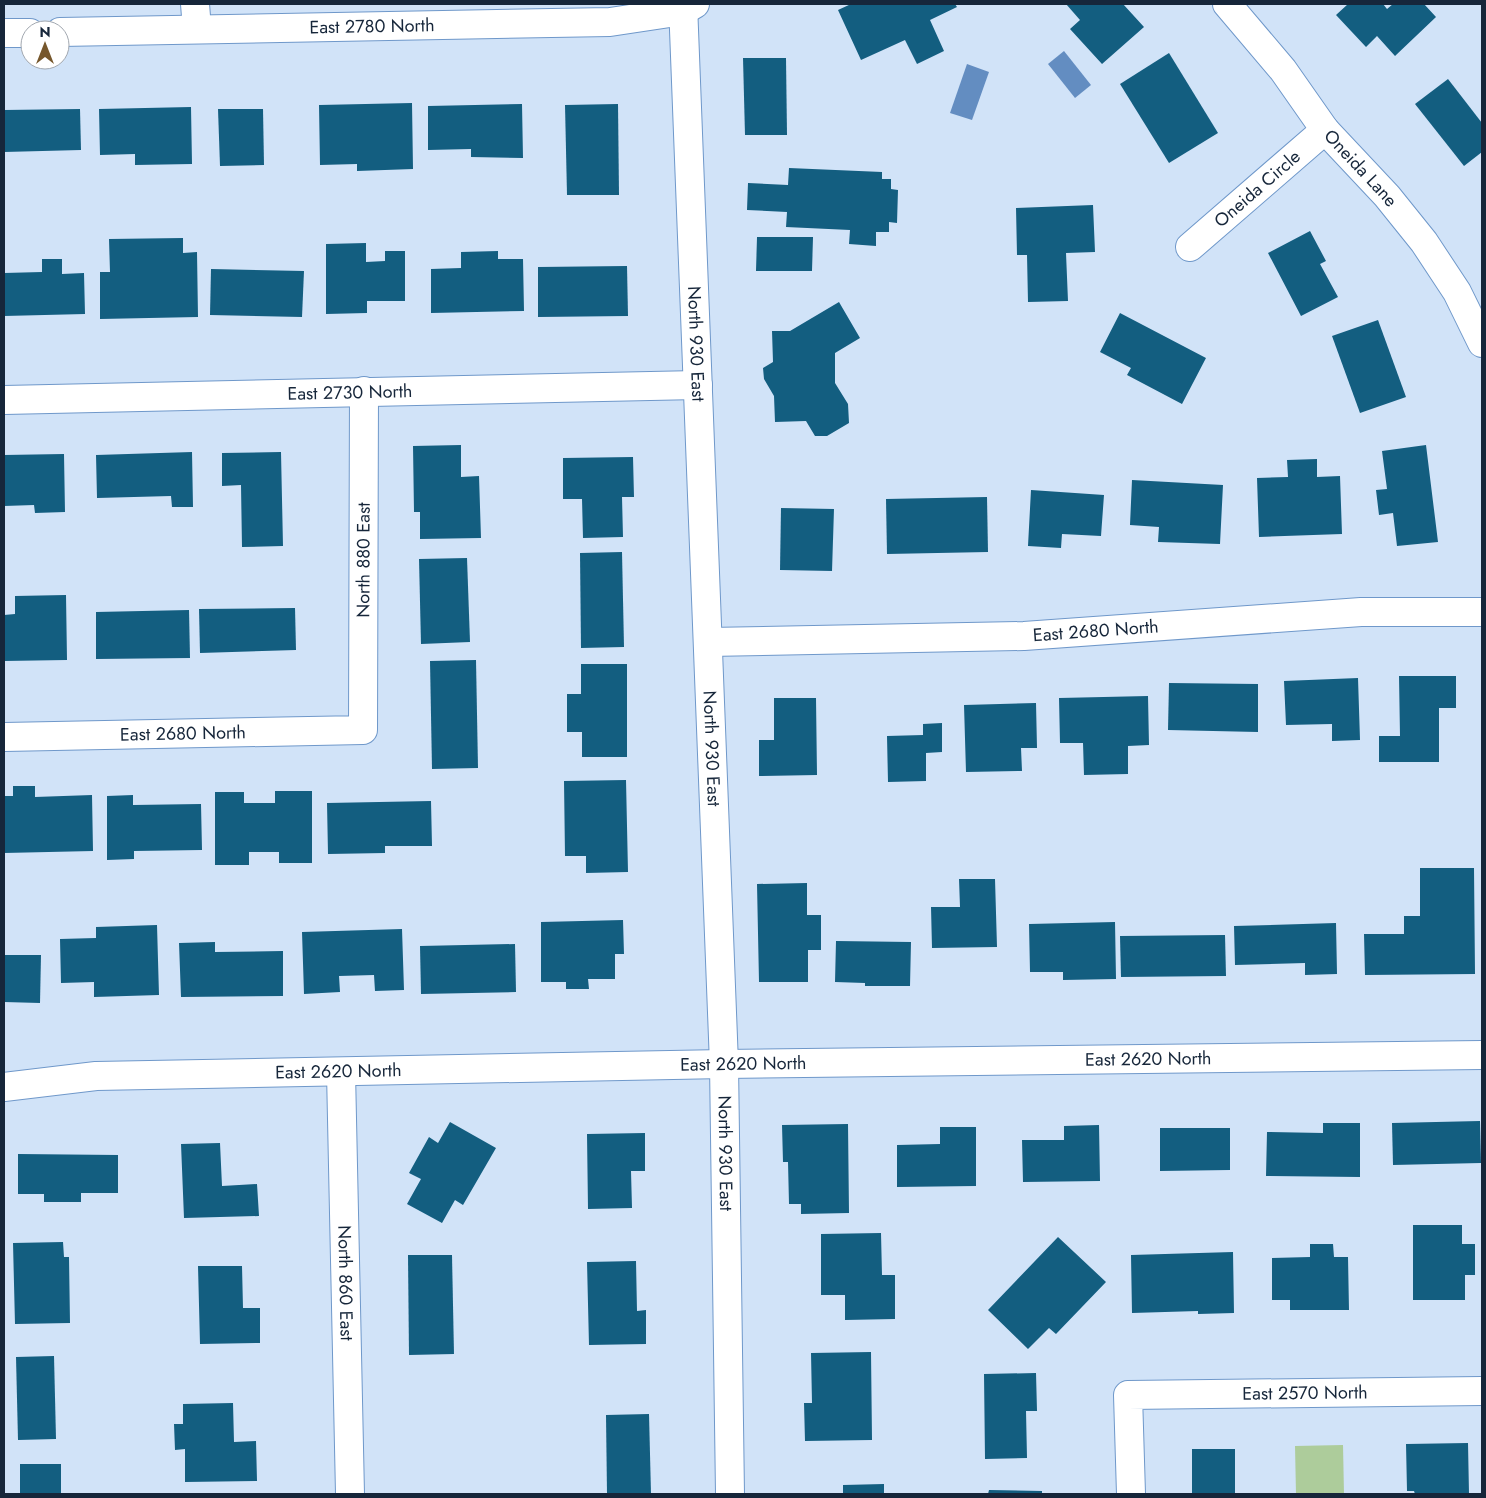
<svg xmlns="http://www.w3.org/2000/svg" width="1486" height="1498" viewBox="0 0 1486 1498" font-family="Jost,sans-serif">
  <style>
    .green { fill: #adcc9b }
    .water { fill: #638dc1 }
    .building { fill: #135e80 }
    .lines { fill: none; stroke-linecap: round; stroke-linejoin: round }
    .minor-casing { stroke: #6f98ca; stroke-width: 30 }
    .minor { stroke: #fff; stroke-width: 28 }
    .labels { text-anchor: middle; stroke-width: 5; stroke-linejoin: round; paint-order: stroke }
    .street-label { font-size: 18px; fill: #16263a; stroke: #fff }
  </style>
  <rect width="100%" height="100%" fill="#d1e3f8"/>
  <path class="green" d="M1343,1445L1344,1494H1296L1295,1446Z"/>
  <g class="water">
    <path d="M1064,51L1091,85L1075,98L1048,64Z"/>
    <path d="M967,64L989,72L972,120L950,113Z"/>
  </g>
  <g class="building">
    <path d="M851,4H955L957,7L930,20L944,51L917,64L905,40L861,60L838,10Z"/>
    <path d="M1066,4H1123L1144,27L1102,64L1070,29L1080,20Z"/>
    <path d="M1348,4H1383L1387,9L1393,4H1424L1436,17L1395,56L1377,36L1366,47L1336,15Z"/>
    <path d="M1169,53L1218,133L1169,163L1120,84Z"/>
    <path d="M743,58H786L787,135H745Z"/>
    <path d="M1448,79L1482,123V152L1464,166L1415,104Z"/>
    <path d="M412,103L413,169L357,171V164L320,165L319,105Z"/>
    <path d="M522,104L523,158L471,157V149L428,150V106Z"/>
    <path d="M618,104L619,195H567L565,105Z"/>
    <path d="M191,107L192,164L135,165V154L100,155L99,109Z"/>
    <path d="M80,109L81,150L4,152V110Z"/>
    <path d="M218,109H263L264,165L220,166Z"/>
    <path d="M789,168L882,172V179H891V189L898,190L897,223L889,222V232H876V246L849,244L850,230L786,227L787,212L747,210L748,183L788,185Z"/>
    <path d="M1093,205L1095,252L1066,253L1068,301L1028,302L1027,255H1017L1016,208Z"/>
    <path d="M1310,231L1326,261L1320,264L1338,297L1301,316L1268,253Z"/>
    <path d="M757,237H813L812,271H756Z"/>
    <path d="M183,238V253L197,252L198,317L100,319V272H110L109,239Z"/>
    <path d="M366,243V262L385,261V251H405V301H367V313L326,314V244Z"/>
    <path d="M498,251V259H523L524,311L431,313V269L461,268V252Z"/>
    <path d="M42,259H62V274L84,273L85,314L4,316V273L42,272Z"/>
    <path d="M627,266L628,316L538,317V267Z"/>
    <path d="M211,269L304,271L302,317L210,315Z"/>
    <path d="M839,302L860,338L835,353V383L848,404L849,423L827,436H815L806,421L775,422L774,396L764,379L763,368L773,362L772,331H790Z"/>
    <path d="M1120,313L1206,358L1182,404L1127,375L1131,368L1100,352Z"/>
    <path d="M1378,320L1406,397L1360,413L1332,336Z"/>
    <path d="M461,445V477L479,476L481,538L420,539V512H414L413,446Z"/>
    <path d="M1426,445L1438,542L1397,546L1393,513L1379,515L1376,490L1387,489L1382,451Z"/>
    <path d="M192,452L193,507H172L171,496L97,498L96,455Z"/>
    <path d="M281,452L283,546L242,547L241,485L222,486V453Z"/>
    <path d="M64,454L65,512L35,513L34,505L4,506V455Z"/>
    <path d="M633,457L634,497H622L623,537L583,538L582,499H563V458Z"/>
    <path d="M1317,459V477L1340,476L1342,534L1259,537L1257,478L1288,477L1287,460Z"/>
    <path d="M1132,480L1223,485L1220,544L1158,542L1159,527L1130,525Z"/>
    <path d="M1031,490L1104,495L1101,536L1062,534L1061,548L1028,546Z"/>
    <path d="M987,497L988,552L887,554L886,499Z"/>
    <path d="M781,508L834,509L832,571L780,570Z"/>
    <path d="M622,552L624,647L581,648L580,553Z"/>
    <path d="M467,558L470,642L421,644L419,559Z"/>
    <path d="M66,595L67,660L4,661V615L15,614V596Z"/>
    <path d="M295,608L296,650L200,653L199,609Z"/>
    <path d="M189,610L190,658L96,659V612Z"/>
    <path d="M476,660L478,768L432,769L430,661Z"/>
    <path d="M581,664H627V757H582V732H567V694H581Z"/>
    <path d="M1399,676H1456V708H1439V762H1379V736H1400Z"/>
    <path d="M1358,678L1360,740L1332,741V724L1286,725L1284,681Z"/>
    <path d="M1169,683L1258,684V732L1168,730Z"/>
    <path d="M1148,696L1149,745L1128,746V774L1084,775L1083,743H1060L1059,698Z"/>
    <path d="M774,698H816L817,775L759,776V740H774Z"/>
    <path d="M1036,703L1037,748H1021L1022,771L966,772L964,705Z"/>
    <path d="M942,723V752L926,753V781L888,782L887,736L923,735V724Z"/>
    <path d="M626,780L628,872L586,873V856H565L564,781Z"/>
    <path d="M13,786H35V797L92,795L93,851L4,853V796H13Z"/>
    <path d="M275,791H312V863H279V852H249V865H215V792H244V803H275Z"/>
    <path d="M133,795V805L201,804L202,850L134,851V859L107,860V796Z"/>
    <path d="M431,801L432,846H385V853L328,854L327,803Z"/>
    <path d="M1420,868H1474L1475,974L1365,975L1364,934H1404V916H1420Z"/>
    <path d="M959,879H995L997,947L932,948L931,907H960Z"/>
    <path d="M807,883V915H821V950H808V982H759L757,884Z"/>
    <path d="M623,920L624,954H615V979H588L589,989H566V982H541V922Z"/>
    <path d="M1115,922L1116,979L1063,980V972H1030L1029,924Z"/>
    <path d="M1336,923L1337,974L1305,975V963L1235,965L1234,926Z"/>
    <path d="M157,925L159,995L94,997V982L61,983L60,939L96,938V927Z"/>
    <path d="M402,929L404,990L375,991L374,975L339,976L340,992L304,994L302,932Z"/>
    <path d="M1225,935L1226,976L1121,977L1120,936Z"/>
    <path d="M836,941L911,942L910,986H865V983L835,982Z"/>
    <path d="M215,942V952L283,951V996L181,997L179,943Z"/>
    <path d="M515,944L516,992L421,994L420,946Z"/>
    <path d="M4,955H41L40,1003L4,1002Z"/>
    <path d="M1480,1121L1481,1163L1393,1165L1392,1123Z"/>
    <path d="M450,1122L496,1148L463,1205L455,1200L442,1223L407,1204L421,1179L409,1173L429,1137L438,1143Z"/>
    <path d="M1323,1123H1360V1177L1266,1176L1267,1132L1323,1133Z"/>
    <path d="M848,1124L849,1213L801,1214V1204H789L788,1162H783L782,1125Z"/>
    <path d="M1099,1125L1100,1181L1023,1182L1022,1140H1064V1126Z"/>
    <path d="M940,1127H976V1186L897,1187V1145L940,1144Z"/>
    <path d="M1160,1128H1230V1170L1160,1171Z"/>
    <path d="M645,1133V1171H631L632,1208L588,1209L587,1134Z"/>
    <path d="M220,1143L222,1186L257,1184L259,1216L184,1218L181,1144Z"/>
    <path d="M18,1154L118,1155V1193H81V1202H44V1194H18Z"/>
    <path d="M1413,1225H1462V1244H1475V1275H1465V1300H1413Z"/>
    <path d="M881,1233L882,1275H895V1319L845,1320V1295H821V1234Z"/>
    <path d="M1058,1237L1106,1282L1056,1334L1049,1328L1028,1349L988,1310Z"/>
    <path d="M63,1242L64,1257H69L70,1323L15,1324L13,1243Z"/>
    <path d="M1310,1244H1333L1334,1257H1348L1349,1310H1290V1300H1272V1258L1310,1257Z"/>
    <path d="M1233,1252L1234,1313L1198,1314V1311L1132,1313L1131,1255Z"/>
    <path d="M408,1255H452L454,1354L409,1355Z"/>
    <path d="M636,1261L637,1311L646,1310V1344L589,1345L587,1262Z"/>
    <path d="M198,1266H242L243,1308H260V1343L200,1344Z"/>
    <path d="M871,1352L872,1440L805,1441L804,1403H812L811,1353Z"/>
    <path d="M54,1356L56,1439L18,1440L16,1357Z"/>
    <path d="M1036,1373L1037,1411H1026L1027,1458L985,1459L984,1374Z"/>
    <path d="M233,1403L234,1442L256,1441L257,1481L185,1482V1449L175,1450L174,1424H183V1404Z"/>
    <path d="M649,1414L651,1494H607L606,1415Z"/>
    <path d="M1468,1443L1469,1494H1415L1414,1491H1407L1406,1444Z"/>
    <rect x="1192" y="1449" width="43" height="45"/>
    <rect x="20" y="1464" width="41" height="30"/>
    <path d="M884,1484V1494H843V1485Z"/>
    <path d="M989,1490L1042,1491V1494H988Z"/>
  </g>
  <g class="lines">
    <defs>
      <g id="minor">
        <path d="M195,4L197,29"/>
        <path id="s1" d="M683,4L724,1064L730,1494"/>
        <path id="s2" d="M1227,4L1283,70L1325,130L1387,196L1424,242L1457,292L1482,343"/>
        <path id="s3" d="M60,32L610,22L683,11L695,4"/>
        <path d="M4,33H30"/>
        <path id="s4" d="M1190,247L1325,130"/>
        <path id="s5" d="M4,400L698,385"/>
        <path id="s6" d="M708,642L1024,636L1361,612H1482"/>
        <path id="s7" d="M4,737L363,730L364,391"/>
        <path id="s8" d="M341,1072L350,1494"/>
        <path id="s9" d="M4,1087L96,1076L724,1064L1482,1055"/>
        <path id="s10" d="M1131,1494L1128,1395L1482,1391"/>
      </g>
    </defs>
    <use href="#minor" class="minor-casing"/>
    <use href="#minor" class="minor"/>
  </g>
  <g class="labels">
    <g class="street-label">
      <text dy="6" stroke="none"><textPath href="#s3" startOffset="312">East 2780 North</textPath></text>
      <text dy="6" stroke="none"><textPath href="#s2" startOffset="212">Oneida Lane</textPath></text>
      <text dy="6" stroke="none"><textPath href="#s4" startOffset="89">Oneida Circle</textPath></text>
      <text dy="6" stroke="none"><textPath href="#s1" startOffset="340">North 930 East</textPath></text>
      <text dy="6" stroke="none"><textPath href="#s5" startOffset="346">East 2730 North</textPath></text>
      <text dy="6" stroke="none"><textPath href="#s7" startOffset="529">North 880 East</textPath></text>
      <text dy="6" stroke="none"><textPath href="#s6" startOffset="388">East 2680 North</textPath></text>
      <text dy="6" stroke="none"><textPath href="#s7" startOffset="179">East 2680 North</textPath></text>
      <text dy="6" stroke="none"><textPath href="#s1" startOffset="745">North 930 East</textPath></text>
      <text dy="6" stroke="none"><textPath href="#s9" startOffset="1145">East 2620 North</textPath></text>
      <text dy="6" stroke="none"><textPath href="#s9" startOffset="740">East 2620 North</textPath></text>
      <text dy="6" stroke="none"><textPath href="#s9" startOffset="335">East 2620 North</textPath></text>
      <text dy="6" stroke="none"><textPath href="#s1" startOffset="1150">North 930 East</textPath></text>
      <text dy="6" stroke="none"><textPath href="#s8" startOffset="211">North 860 East</textPath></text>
      <text dy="6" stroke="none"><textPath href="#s10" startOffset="276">East 2570 North</textPath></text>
    </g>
  </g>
  <rect width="1486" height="1498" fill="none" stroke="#16263a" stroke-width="10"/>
  <g transform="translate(45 45)"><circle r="24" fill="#ffffff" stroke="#a2a8b0"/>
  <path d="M0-4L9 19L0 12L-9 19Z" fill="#76572c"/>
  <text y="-8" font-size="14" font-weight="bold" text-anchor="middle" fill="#16263a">N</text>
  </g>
</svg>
